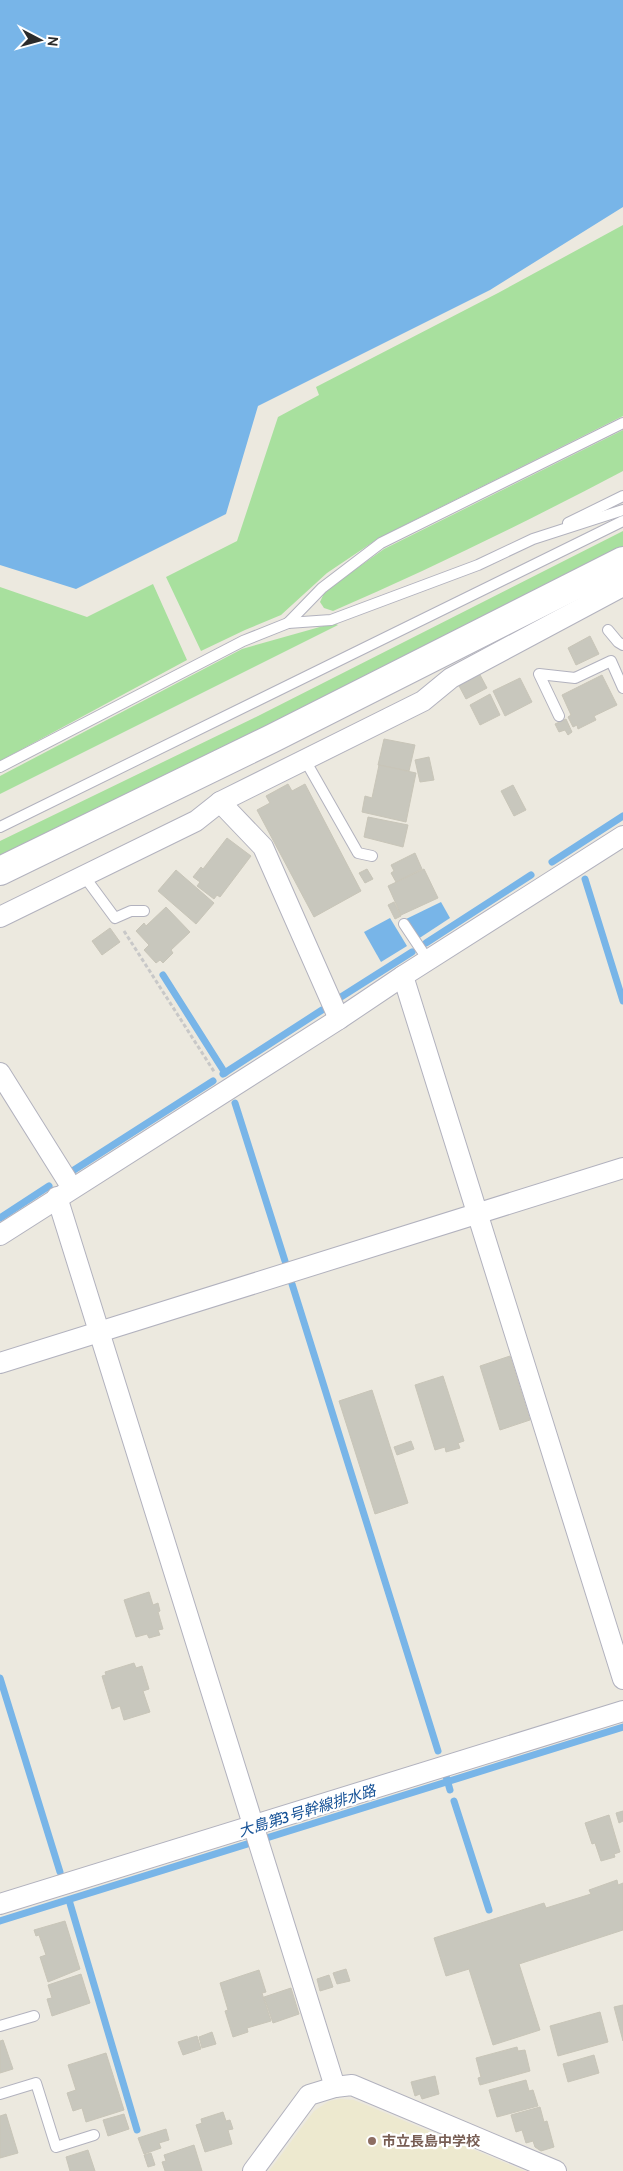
<svg xmlns="http://www.w3.org/2000/svg" width="623" height="2171" viewBox="0 0 623 2171" font-family="Cabin,'Noto Sans JP',sans-serif">
  <style>
    .education { fill: #ede9cf }
    .green { fill: #a8e09e }
    .water { fill: #78b5e8 }
    .lines { fill: none; stroke-linecap: round; stroke-linejoin: round }
    .stream { stroke: #78b5e8; stroke-width: 7 }
    .building { fill: #c8c7bd; stroke: #c8c5b8 }
    .lane-casing { stroke: #b2b2be; stroke-width: 12 }
    .street-casing { stroke: #b2b2be; stroke-width: 22 }
    .secondary-casing { stroke: #b2b2be; stroke-width: 30 }
    .path { stroke: #c8c8c8; stroke-width: 3; stroke-dasharray: 4 2.5; stroke-linecap: butt }
    .lane { stroke: #fff; stroke-width: 10 }
    .street { stroke: #fff; stroke-width: 20 }
    .secondary { stroke: #fff; stroke-width: 28 }
    .education-dot { fill: #8d6e63; stroke: #fff; stroke-width: 2 }
    .labels { text-anchor: middle; stroke-width: 4.5; stroke-linejoin: round; paint-order: stroke }
    .education-label { font-size: 14px; font-weight: bold; fill: #785e54; stroke: #fff; text-anchor: start }
    .water-label { font-size: 15px; font-style: italic; fill: #155196; stroke: #fff }
  </style>
  <rect width="100%" height="100%" fill="#ece9df"/>
  <path class="education" d="M340,2099L354,2100L525,2171H269L314,2111L329,2101Z"/>
  <g class="green">
    <path d="M623,225V416L379,538L327,573L281,615L245,630L201,651L166,577L237,541L278,417L319,395L316,387L498,293Z"/>
    <path d="M623,430V471C528,521 432,568 333,611L324,608L320,602L325,591L384,549Z"/>
    <path d="M623,531V548L0,859V841L260,715Z"/>
    <path d="M153,584L187,660L0,761V587L87,617Z"/>
    <path d="M334,623L338,625L0,794V776L242,649Z"/>
  </g>
  <g class="water">
    <path d="M0,0H623V207L490,290L258,406L226,514L76,589L0,565Z"/>
    <path d="M441,902L450,918L418,939L406,919Z"/>
    <path d="M390,918L407,946L381,962L364,932Z"/>
  </g>
  <g class="lines">
    <g class="stream">
      <path d="M552,862L623,816"/>
      <path d="M585,879L623,1001"/>
      <path d="M426,943L531,875"/>
      <path d="M163,975L225,1073"/>
      <path d="M341,997L412,952"/>
      <path d="M223,1074L322,1010"/>
      <path d="M235,1103L285,1261"/>
      <path d="M74,1170L213,1081"/>
      <path d="M0,1218L49,1186"/>
      <path d="M292,1284L438,1751"/>
      <path d="M0,1678L60,1872"/>
      <path d="M446,1776L450,1790"/>
      <path d="M454,1801L489,1910"/>
      <path d="M69,1900L137,2130"/>
      <path d="M0,1921L623,1727"/>
    </g>
  </g>
  <g class="building">
    <path d="M590,636L599,654L576,665L568,648Z"/>
    <path d="M479,673L487,688L466,699L458,684Z"/>
    <path d="M602,675L617,705L594,716L596,720L578,729L577,725L573,727L568,717L571,715L562,695Z"/>
    <path d="M520,678L532,702L505,716L493,691Z"/>
    <path d="M490,694L500,715L480,725L470,705Z"/>
    <path d="M566,719L572,732L568,735L565,730L559,732L555,724Z"/>
    <path d="M384,739L415,745L409,771L378,765Z"/>
    <path d="M429,757L434,780L420,782L415,760Z"/>
    <path d="M379,765L416,773L406,822L362,812L365,796L372,798Z"/>
    <path d="M288,784L292,791L305,784L361,891L314,917L257,810L270,803L266,796Z"/>
    <path d="M513,785L526,810L514,816L501,791Z"/>
    <path d="M368,817L408,825L403,847L364,837Z"/>
    <path d="M227,838L251,856L220,897L217,895L214,899L197,886L200,882L193,877L201,867L203,869Z"/>
    <path d="M415,853L422,869L396,882L391,873L394,871L391,865Z"/>
    <path d="M367,869L373,879L365,883L359,873Z"/>
    <path d="M424,869L438,898L401,915L388,886Z"/>
    <path d="M176,870L214,903L196,924L158,891Z"/>
    <path d="M394,902L401,916L395,919L388,905Z"/>
    <path d="M166,907L190,932L171,950L173,953L163,963L160,960L156,963L144,950L149,945L136,931L144,923L146,926Z"/>
    <path d="M110,928L120,942L102,955L92,941Z"/>
    <path d="M510,1356L530,1420L500,1430L480,1366Z"/>
    <path d="M443,1376L464,1441L458,1443L460,1448L446,1452L445,1447L435,1450L415,1385Z"/>
    <path d="M372,1390L408,1503L375,1514L339,1401Z"/>
    <path d="M411,1441L414,1449L397,1455L394,1447Z"/>
    <path d="M149,1592L153,1605L158,1603L160,1611L158,1612L163,1629L158,1630L160,1635L149,1638L147,1634L136,1637L124,1600Z"/>
    <path d="M134,1663L136,1668L142,1666L149,1689L143,1691L150,1712L124,1720L120,1706L112,1709L102,1676L106,1675L105,1672Z"/>
    <path d="M623,1811V1821L619,1823L616,1813Z"/>
    <path d="M609,1815L620,1852L614,1854L615,1857L601,1861L595,1843L592,1844L585,1823Z"/>
    <path d="M617,1880L618,1885L623,1883V1930L519,1964L540,2030L493,2045L469,1969L446,1976L434,1938L544,1903L546,1908L591,1894L589,1890Z"/>
    <path d="M65,1921L80,1969L48,1982L40,1957L46,1955L39,1935L36,1936L34,1930Z"/>
    <path d="M346,1969L350,1981L337,1984L333,1973Z"/>
    <path d="M259,1970L266,1992L262,1993L271,2021L247,2028L248,2032L233,2037L225,2011L228,2010L220,1983Z"/>
    <path d="M81,1974L90,2003L52,2016L47,1999L52,1998L48,1985Z"/>
    <path d="M329,1975L333,1987L320,1991L317,1979Z"/>
    <path d="M291,1988L299,2014L273,2023L264,1997Z"/>
    <path d="M623,2005V2041L614,2007Z"/>
    <path d="M600,2012L608,2042L558,2056L550,2026Z"/>
    <path d="M212,2032L216,2044L202,2048L199,2037Z"/>
    <path d="M197,2036L201,2049L183,2055L178,2042Z"/>
    <path d="M3,2040L13,2069L0,2073V2041Z"/>
    <path d="M517,2047L518,2051L525,2050L530,2071L480,2085L478,2078L481,2077L476,2058Z"/>
    <path d="M106,2053L124,2110L86,2122L82,2108L73,2111L67,2093L76,2090L68,2065Z"/>
    <path d="M594,2055L599,2073L568,2082L563,2064Z"/>
    <path d="M435,2076L439,2094L422,2099L420,2094L415,2096L411,2082Z"/>
    <path d="M526,2080L529,2091L533,2090L538,2106L497,2117L489,2090Z"/>
    <path d="M540,2107L544,2122L547,2121L554,2147L541,2151L535,2147L533,2141L526,2143L522,2130L516,2132L511,2115Z"/>
    <path d="M223,2112L226,2121L230,2120L233,2129L228,2130L232,2144L205,2152L196,2125L202,2123L201,2119Z"/>
    <path d="M6,2114L18,2153L0,2158V2116Z"/>
    <path d="M124,2114L129,2129L108,2136L103,2120Z"/>
    <path d="M166,2129L169,2140L159,2143L161,2148L144,2154L138,2138Z"/>
    <path d="M194,2145L202,2171H165L162,2162L166,2161L164,2155Z"/>
    <path d="M88,2150L95,2171H70L66,2157Z"/>
    <path d="M151,2153L155,2165L148,2167L144,2155Z"/>
  </g>
  <g class="lines">
    <defs>
      <g id="lane">
        <path d="M568,523L623,496"/>
        <path d="M288,623L322,588L381,543L623,423"/>
        <path d="M608,630L618,642L623,645"/>
        <path d="M559,716L539,674L575,678L611,661L623,688"/>
        <path d="M305,760L358,853L372,856"/>
        <path d="M0,767L243,641L288,623L331,620L478,565L533,539L623,510"/>
        <path d="M0,827L623,521"/>
        <path d="M84,876L115,918L131,911H144"/>
        <path d="M404,924L428,960"/>
        <path d="M0,2026L34,2016"/>
        <path d="M0,2094L36,2083L56,2147L94,2135"/>
      </g>
      <g id="street">
        <path d="M220,802L263,847L339,1019"/>
        <path d="M0,917L196,821L220,802L423,701L451,678L623,586"/>
        <path d="M403,976L623,1679"/>
        <path d="M0,1073L72,1188"/>
        <path d="M57,1197L335,2087"/>
        <path d="M0,1235L339,1019L403,976L623,836"/>
        <path d="M0,1363L623,1168"/>
        <path d="M0,1904L623,1711"/>
        <path d="M253,2171L309,2095L335,2087L352,2085L556,2171"/>
      </g>
      <path id="secondary" d="M0,871L271,739L623,561"/>
    </defs>
    <use href="#lane" class="lane-casing"/>
    <use href="#street" class="street-casing"/>
    <use href="#secondary" class="secondary-casing"/>
    <path class="path" d="M124,931L215,1073"/>
    <use href="#lane" class="lane"/>
    <use href="#street" class="street"/>
    <use href="#secondary" class="secondary"/>
  </g>
  <circle class="education-dot" cx="372" cy="2141" r="5"/>
  <g class="labels">
    <g class="education-label">
      <text x="382" y="2146">市立長島中学校</text>
    </g>
    <g class="water-label">
      <text transform="translate(307 1811) rotate(-17)" y="5">大島第3号幹線排水路</text>
    </g>
  </g>
  <g transform="translate(40 40) rotate(96)" stroke="#ffffff" stroke-width="4" paint-order="stroke">
  <path d="M0-4L9 19L0 12L-9 19Z" fill="#2b2b2b"/>
  <text y="-8" font-size="14" font-weight="bold" text-anchor="middle" fill="#2b2b2b">N</text>
  </g>
</svg>
